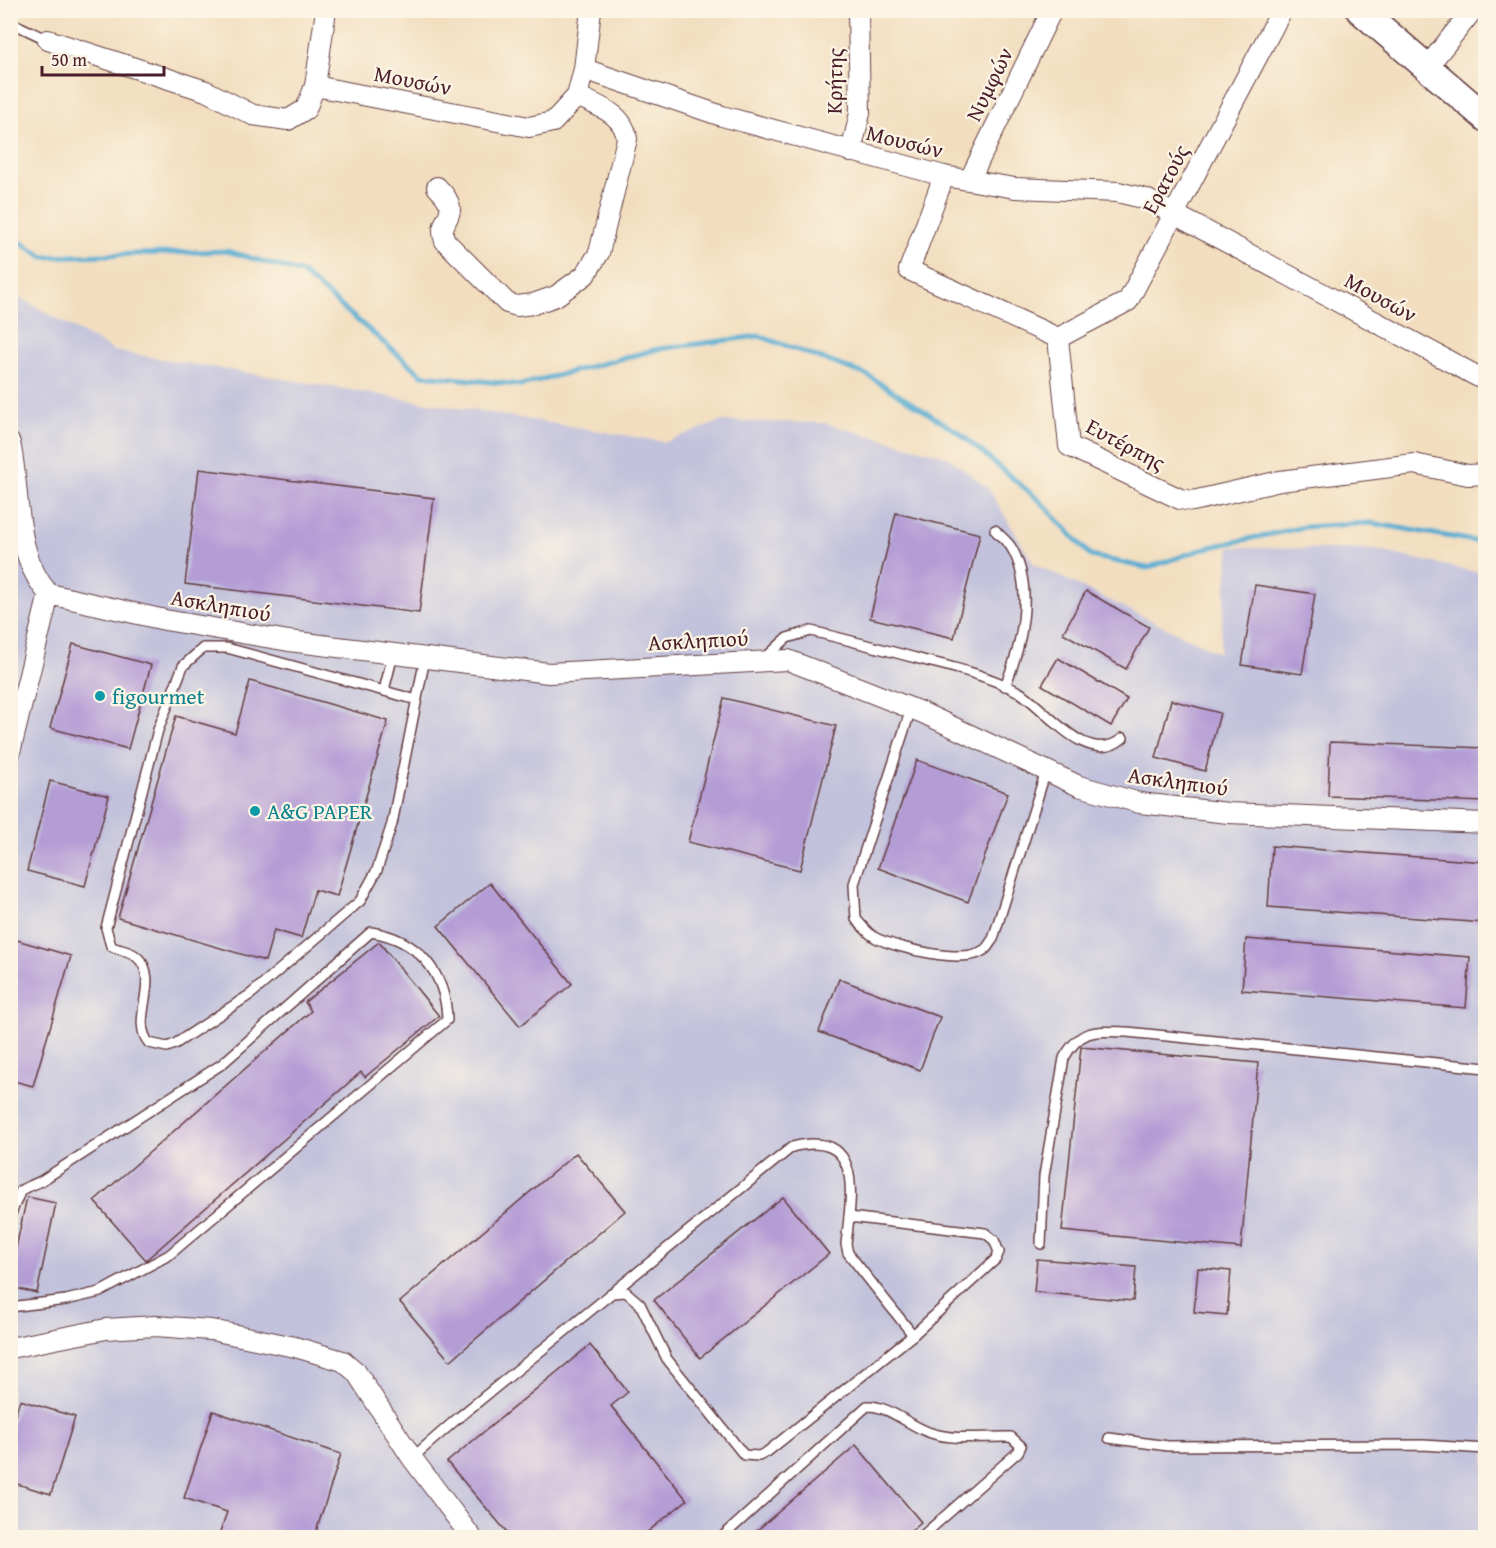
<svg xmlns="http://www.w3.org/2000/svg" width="1496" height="1548" viewBox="0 0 1496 1548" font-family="'Gentium Book Plus',serif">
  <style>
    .industrial { fill: #c2c2dc }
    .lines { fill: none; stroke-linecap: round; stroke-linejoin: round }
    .stream { stroke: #56acd2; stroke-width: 5 }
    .building { fill: #b49cd5 }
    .lane-casing { stroke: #633c41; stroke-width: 12 }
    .street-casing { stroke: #633c41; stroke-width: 22 }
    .secondary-casing { stroke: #633c41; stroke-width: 30 }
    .lane { stroke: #fff; stroke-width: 9 }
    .street { stroke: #fff; stroke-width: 20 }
    .secondary { stroke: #fff; stroke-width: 27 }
    .culture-dot { fill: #0f9aa8; stroke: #fcf5e5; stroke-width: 2 }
    .labels { text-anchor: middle; stroke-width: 4.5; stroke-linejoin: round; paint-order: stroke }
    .street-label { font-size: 22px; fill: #4a1f2b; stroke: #fcf5e5 }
    .culture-label { font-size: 22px; fill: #0d838f; stroke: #fcf5e5; text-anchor: start }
  </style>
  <rect width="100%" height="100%" fill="#fcf5e5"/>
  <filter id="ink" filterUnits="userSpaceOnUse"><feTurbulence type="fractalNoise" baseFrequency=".0167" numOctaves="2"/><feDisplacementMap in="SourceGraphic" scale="12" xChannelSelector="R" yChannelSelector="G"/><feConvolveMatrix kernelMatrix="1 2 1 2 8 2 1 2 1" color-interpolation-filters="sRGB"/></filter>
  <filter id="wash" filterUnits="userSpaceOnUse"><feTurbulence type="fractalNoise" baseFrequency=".008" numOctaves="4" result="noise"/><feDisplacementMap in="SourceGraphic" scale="24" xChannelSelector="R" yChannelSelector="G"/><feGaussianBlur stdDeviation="1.35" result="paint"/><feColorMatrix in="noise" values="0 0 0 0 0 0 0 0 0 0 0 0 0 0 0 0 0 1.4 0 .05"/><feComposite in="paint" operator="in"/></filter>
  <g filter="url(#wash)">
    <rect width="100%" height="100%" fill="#f2debf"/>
    <path class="industrial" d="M10,292L114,351L665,442L722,421L824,423L946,456L988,488L1034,564L1219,653L1230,547L1375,550L1485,574V1537H11Z"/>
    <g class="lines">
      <path class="stream" d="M10,236L44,257L227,251L302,273L422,375L521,385L658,349L759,336L867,375L958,432L1041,502L1091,556L1147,568L1206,548L1304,527L1371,523L1486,543"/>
    </g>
    <g id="blocks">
      <g class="building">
        <path d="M199,469L434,498L419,613L185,584Z"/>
        <path d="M896,513L980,534L954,638L870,618Z"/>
        <path d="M1255,585L1315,594L1302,674L1242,665Z"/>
        <path d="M1086,591L1149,627L1126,669L1063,633Z"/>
        <path d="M73,644L151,665L128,749L50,728Z"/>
        <path d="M1058,658L1127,699L1111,726L1042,685Z"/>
        <path d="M250,681L388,721L337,896L315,890L301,938L274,930L265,961L118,918L176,716L235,733Z"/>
        <path d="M724,698L836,726L800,870L688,842Z"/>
        <path d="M1171,700L1220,713L1205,771L1156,758Z"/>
        <path d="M1330,742L1485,748V802L1328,796Z"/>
        <path d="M917,760L1008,793L968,902L878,868Z"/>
        <path d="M50,781L109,796L85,886L27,871Z"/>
        <path d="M1272,846L1485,862V923L1268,907Z"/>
        <path d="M490,883L572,984L520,1026L438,926Z"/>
        <path d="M10,938L71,956L33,1086L10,1080Z"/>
        <path d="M1246,939L1470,957L1466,1008L1242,990Z"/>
        <path d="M379,942L439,1016L365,1077L361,1072L146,1260L94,1201L311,1011L305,1002Z"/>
        <path d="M839,979L940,1017L920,1070L819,1032Z"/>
        <path d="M1081,1047L1258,1063L1241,1248L1062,1231Z"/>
        <path d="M576,1153L625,1211L450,1361L400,1302Z"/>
        <path d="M27,1197L56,1203L37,1293L10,1287V1275Z"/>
        <path d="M783,1197L829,1254L700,1358L654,1300Z"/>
        <path d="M1037,1259L1136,1267L1133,1301L1034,1292Z"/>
        <path d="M1198,1268L1231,1271L1227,1315L1194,1312Z"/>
        <path d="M590,1345L628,1392L611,1406L687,1500L640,1538H512L447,1462Z"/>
        <path d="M20,1400L75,1417L51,1494L10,1482V1430Z"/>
        <path d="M213,1411L341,1454L314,1538H218L227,1512L184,1498Z"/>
        <path d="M856,1445L921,1522L903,1538H748Z"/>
      </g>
    </g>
  </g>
  <g filter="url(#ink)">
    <use href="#blocks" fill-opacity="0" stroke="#633c41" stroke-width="1.5"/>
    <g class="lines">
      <defs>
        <g id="lane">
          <path d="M10,22L48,40"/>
          <path d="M995,530C1000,536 1007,541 1011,547C1035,587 1022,646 1005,686"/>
          <path d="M764,659L787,638L811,631C849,640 886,650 923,660C956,668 989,676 1019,692C1046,708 1087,769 1123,738"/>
          <path d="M384,690L393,655"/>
          <path d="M417,700L227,648H203L183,666L158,730L106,928L111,946C119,951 130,950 137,957C162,979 129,1020 149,1043L167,1047L175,1044L251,994L360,901L377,870L392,824L425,658"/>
          <path d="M911,709L854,884L856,919C862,926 868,934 876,938C897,948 965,965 984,950C988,948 990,942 993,939L1046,771"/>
          <path d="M10,1216L21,1190L41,1181L222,1064L371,932C417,939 446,972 447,1020L169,1255L100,1292L66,1300L10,1307"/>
          <path d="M1041,1244L1044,1176L1064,1058C1081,1028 1095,1031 1127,1032L1486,1068"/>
          <path d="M611,1293L626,1292L640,1304L667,1359L744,1455L759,1456L767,1452L913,1335L996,1259L999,1252L994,1240L985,1233L849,1217"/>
          <path d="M1109,1438L1168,1446L1423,1445L1486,1449"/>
          <path d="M412,1458L458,1418L792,1147C865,1129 851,1197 846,1244L848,1253L913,1335"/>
          <path d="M721,1538L867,1406C889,1405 910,1427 931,1433C955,1441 986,1436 1011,1437L1021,1446L1018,1452L920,1538"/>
        </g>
        <g id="street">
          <path d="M48,40L206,91L253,115L288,120L306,109L315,86L326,10"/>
          <path d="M1428,66L1473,10"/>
          <path d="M584,69L722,116L944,176L1015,188L1118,192L1146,199L1486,381"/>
          <path d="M315,86L529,127L553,122L577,96L584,69L591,10"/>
          <path d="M851,152L860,113L858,10"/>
          <path d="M944,176L909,270L1058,338"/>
          <path d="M970,179L1052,10"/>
          <path d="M437,187C467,217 435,216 445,241L507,303L517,306L533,304L556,296L585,275L599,253L627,139C624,113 597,106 577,96"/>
          <path d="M1058,338L1069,446L1180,499L1193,501L1280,481L1414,464L1468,475L1486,474"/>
          <path d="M1058,338L1128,301L1282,10"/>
          <path d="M10,443C21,492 13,555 49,594L165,620L289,641L549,673L788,660L923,713L1079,786L1140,803L1228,813L1486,823"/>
          <path d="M10,752L49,594"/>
          <path d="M10,1348L106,1329L155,1326L211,1330L295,1347L343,1361L356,1372L412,1458L472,1538"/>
        </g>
        <path id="secondary" d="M1360,10L1486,118"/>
      </defs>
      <use href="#lane" class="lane-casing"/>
      <use href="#street" class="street-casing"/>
      <use href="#secondary" class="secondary-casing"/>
      <use href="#lane" class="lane"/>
      <use href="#street" class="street"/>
      <use href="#secondary" class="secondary"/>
    </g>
  </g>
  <g class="culture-dot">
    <circle cx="100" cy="696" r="6"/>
    <circle cx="255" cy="811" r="6"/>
  </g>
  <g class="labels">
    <g class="street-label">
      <text transform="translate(413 80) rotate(11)" y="8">Μουσών</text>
      <text transform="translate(834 81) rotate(-89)" y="8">Κρήτης</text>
      <text transform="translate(989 84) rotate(-64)" y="8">Νυμφών</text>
      <text transform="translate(905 141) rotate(14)" y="8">Μουσών</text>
      <text transform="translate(1165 179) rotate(-62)" y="8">Ερατούς</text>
      <text transform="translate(1381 297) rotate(29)" y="8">Μουσών</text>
      <text transform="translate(1126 444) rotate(28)" y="8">Ευτέρπης</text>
      <text transform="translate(221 605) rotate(10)" y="8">Ασκληπιού</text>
      <text transform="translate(698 640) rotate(-3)" y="8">Ασκληπιού</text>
      <text transform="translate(1178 781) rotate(8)" y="8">Ασκληπιού</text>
    </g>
    <g class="culture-label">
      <text x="112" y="704">figourmet</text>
      <text x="267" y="819">A&amp;G PAPER</text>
    </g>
  </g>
  <rect width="1496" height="1548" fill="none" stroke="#fcf5e5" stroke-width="36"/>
  <path d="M42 66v9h122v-9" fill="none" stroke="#4a1f2b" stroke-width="3"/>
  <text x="51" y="66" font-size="18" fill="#4a1f2b" stroke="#fcf5e5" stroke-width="4.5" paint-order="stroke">50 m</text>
</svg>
